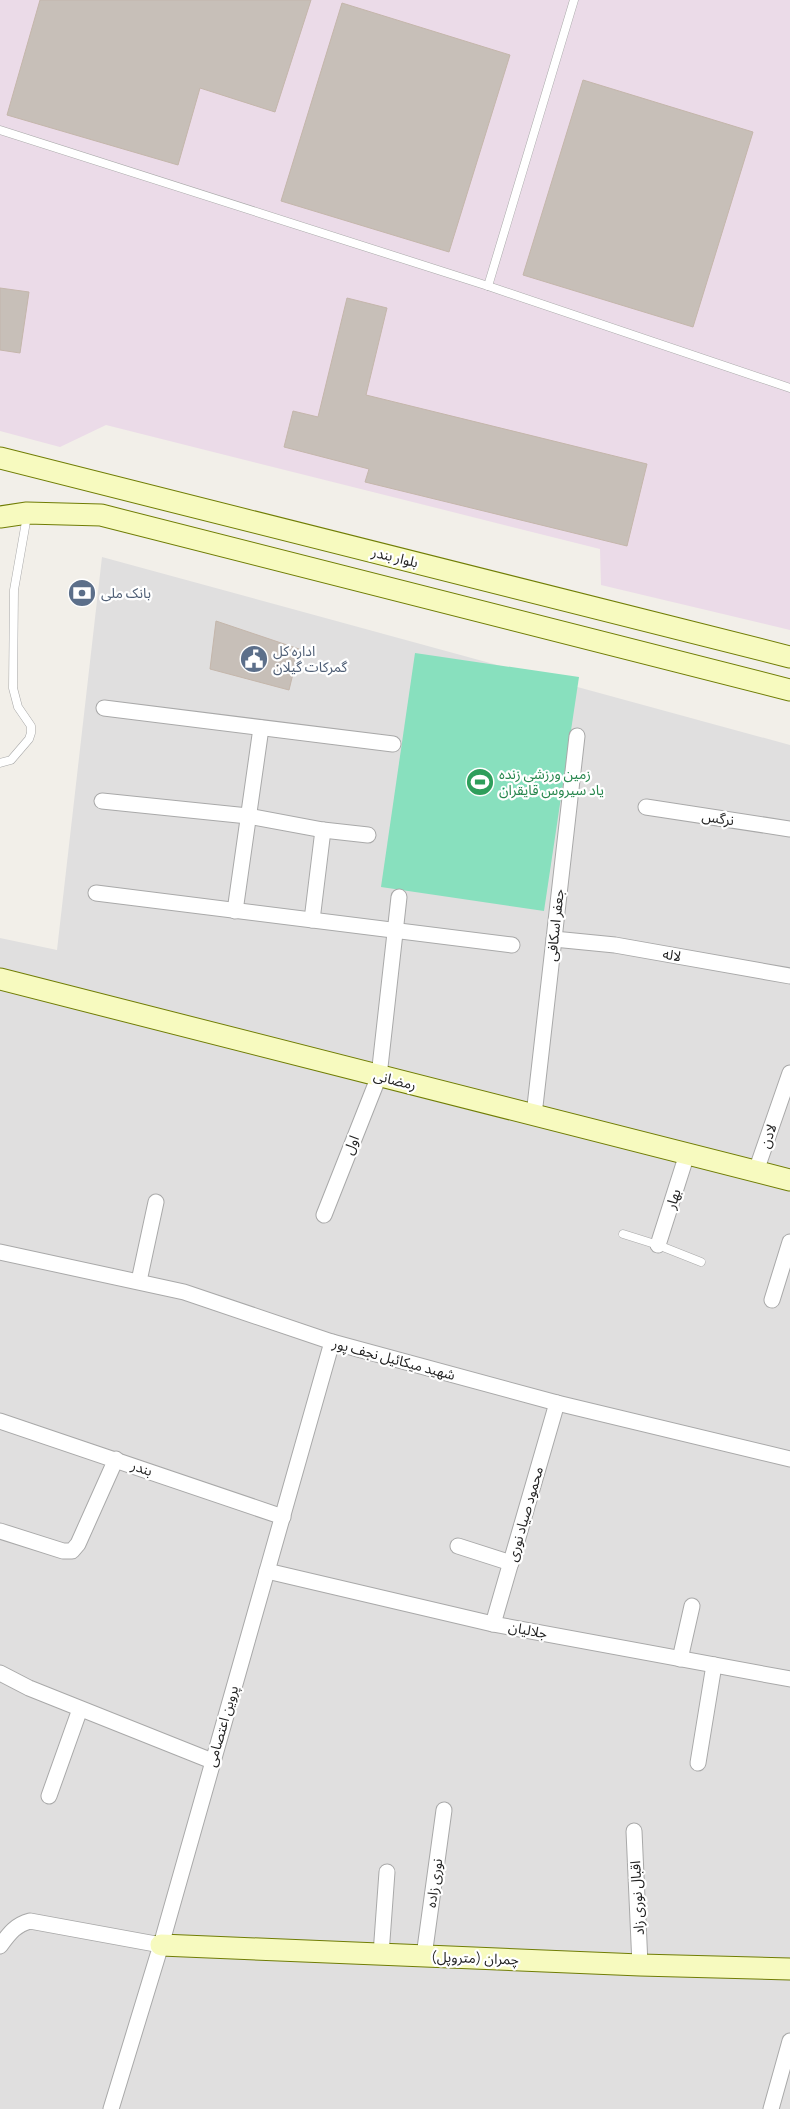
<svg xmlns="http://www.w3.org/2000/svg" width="790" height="2109" viewBox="0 0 790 2109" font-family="Manrope,'Noto Sans Arabic',sans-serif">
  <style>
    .residential { fill: #e0dfdf }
    .industrial { fill: #ebdbe8 }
    .pitch { fill: #88e0be }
    .building { fill: #c7bfb8; stroke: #c4b6ab }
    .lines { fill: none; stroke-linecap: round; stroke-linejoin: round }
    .lane-casing { stroke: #a9a9a9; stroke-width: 9 }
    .street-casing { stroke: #a9a9a9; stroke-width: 17 }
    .secondary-casing { stroke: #707d05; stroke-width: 23 }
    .lane { stroke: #fff; stroke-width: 8 }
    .street { stroke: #fff; stroke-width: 15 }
    .secondary { stroke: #f7fabf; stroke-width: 21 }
    .labels { text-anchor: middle; stroke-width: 4.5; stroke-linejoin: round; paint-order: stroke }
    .street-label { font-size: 14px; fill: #222; stroke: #fff }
    .service-label { font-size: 14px; fill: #4e5e75; stroke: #fff; text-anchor: start }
    .leisure-label { font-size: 14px; fill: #27864d; stroke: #fff; text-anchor: start }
  </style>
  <rect width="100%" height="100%" fill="#f2efe9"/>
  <path class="residential" d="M102,557L790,745V2109H0V938L57,950Z"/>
  <path class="industrial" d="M0,0H790V630L601,585L600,549L106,425L60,447L0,431Z"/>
  <path class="pitch" d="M415,653L579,677L544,911L381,887Z"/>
  <g class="building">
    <path d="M40,0H311L275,112L200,88L178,165L7,115Z"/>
    <path d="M342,3L510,55L449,252L281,201Z"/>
    <path d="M583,80L753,132L693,327L523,275Z"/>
    <path d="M0,288L29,292L20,353L0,350Z"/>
    <path d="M347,298L387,308L366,395L647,464L627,546L365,482L369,469L284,447L293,411L318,417Z"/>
    <path d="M216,621L299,649L289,690L210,669Z"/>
  </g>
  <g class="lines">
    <defs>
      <g id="lane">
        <path d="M0,130L488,286L790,388"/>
        <path d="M488,286L574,0"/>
        <path d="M0,763L11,760L29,739L31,733V726L18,707L13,688L14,590L27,516"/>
        <path d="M623,1234L658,1245L701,1262"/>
      </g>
      <g id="street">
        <path d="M104,708L393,744"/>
        <path d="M102,801L248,816L323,830L368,835"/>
        <path d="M646,807L790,829"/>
        <path d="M96,893L512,945"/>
        <path d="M235,911L261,728"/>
        <path d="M312,920L323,830"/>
        <path d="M554,939L615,945L790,976"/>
        <path d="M534,1115L577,736"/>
        <path d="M756,1171L790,1073"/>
        <path d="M324,1215L379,1076L399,897"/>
        <path d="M658,1245L687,1154"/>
        <path d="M0,1252L184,1292L332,1342L557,1403L790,1459"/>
        <path d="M139,1281L156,1202"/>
        <path d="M772,1300L790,1242"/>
        <path d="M0,1421L283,1517"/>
        <path d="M0,1531L63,1551H72L78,1544L116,1459"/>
        <path d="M458,1546L511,1563"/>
        <path d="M267,1571L493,1624L790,1679"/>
        <path d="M493,1624L557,1403"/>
        <path d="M680,1659L692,1606"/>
        <path d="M0,1673L29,1688L212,1761"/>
        <path d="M698,1763L714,1665"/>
        <path d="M49,1796L80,1709"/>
        <path d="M634,1831L640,1965"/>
        <path d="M0,1946C9,1934 15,1925 30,1921L161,1945"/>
        <path d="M381,1954L387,1872"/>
        <path d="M424,1956L444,1810"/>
        <path d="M111,2109L161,1945L332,1342"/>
        <path d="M771,2109L790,2041"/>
      </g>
      <g id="secondary">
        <path d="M0,458L790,657"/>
        <path d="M0,517L27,513L101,515L790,690"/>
        <path d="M0,979L790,1180"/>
        <path d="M161,1945L640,1965L790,1969"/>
      </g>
    </defs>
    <use href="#lane" class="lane-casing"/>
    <use href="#street" class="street-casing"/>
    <use href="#secondary" class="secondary-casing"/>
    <use href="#lane" class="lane"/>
    <use href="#street" class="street"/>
    <use href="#secondary" class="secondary"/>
  </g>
  <defs>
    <symbol id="bank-disc" viewBox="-11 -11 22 22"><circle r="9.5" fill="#5c6f8a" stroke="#fff"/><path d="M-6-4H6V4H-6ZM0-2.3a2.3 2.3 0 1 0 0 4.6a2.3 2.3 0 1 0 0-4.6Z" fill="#fff"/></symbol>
    <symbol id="civic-disc" viewBox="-11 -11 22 22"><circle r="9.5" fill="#5c6f8a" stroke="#fff"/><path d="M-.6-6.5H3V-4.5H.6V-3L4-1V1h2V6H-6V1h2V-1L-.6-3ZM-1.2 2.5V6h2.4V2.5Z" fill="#fff"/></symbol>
    <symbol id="stadium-disc" viewBox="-11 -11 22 22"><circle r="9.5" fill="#2e9e5b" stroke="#fff"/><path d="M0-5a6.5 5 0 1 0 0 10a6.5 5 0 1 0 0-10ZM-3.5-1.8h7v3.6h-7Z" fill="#fff"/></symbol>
  </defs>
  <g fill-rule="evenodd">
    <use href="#bank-disc" x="66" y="577" width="32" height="32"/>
    <use href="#civic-disc" x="238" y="643" width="32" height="32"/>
    <use href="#stadium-disc" x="464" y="766" width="32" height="32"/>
  </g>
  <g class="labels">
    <g class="street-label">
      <text transform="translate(395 557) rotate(14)" y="5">بلوار بندر</text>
      <text transform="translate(718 818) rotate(9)" y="5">نرگس</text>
      <text transform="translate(555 925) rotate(-84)" y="5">جعفر اسکافی</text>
      <text transform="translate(672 955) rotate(10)" y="5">لاله</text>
      <text transform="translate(395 1080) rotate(14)" y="5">رمضانی</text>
      <text transform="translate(768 1136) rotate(-71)" y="5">لادن</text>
      <text transform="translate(351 1145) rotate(-68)" y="5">اول</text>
      <text transform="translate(673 1199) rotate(-72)" y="5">بهار</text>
      <text transform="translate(394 1359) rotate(15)" y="5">شهید میکائیل نجف پور</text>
      <text transform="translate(142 1468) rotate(19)" y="5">بندر</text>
      <text transform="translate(525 1514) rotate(-74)" y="5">محمود صیاد نوری</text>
      <text transform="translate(528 1630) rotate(11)" y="5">جلالیان</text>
      <text transform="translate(222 1726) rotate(-74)" y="5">پروین اعتصامی</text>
      <text transform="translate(434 1883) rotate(-82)" y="5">نوری زاده</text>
      <text transform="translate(637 1898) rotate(-93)" y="5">اقبال نوری زاد</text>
      <text transform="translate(475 1958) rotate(2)" y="5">چمران (متروپل)</text>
    </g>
    <g class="service-label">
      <text x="101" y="598">بانک ملی</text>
      <text x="273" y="656">اداره کل<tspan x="273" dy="16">گمرکات گیلان</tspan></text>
    </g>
    <g class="leisure-label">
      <text x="499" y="779">زمین ورزشی زنده<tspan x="499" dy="16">یاد سیروس قایقران</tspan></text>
    </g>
  </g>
</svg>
